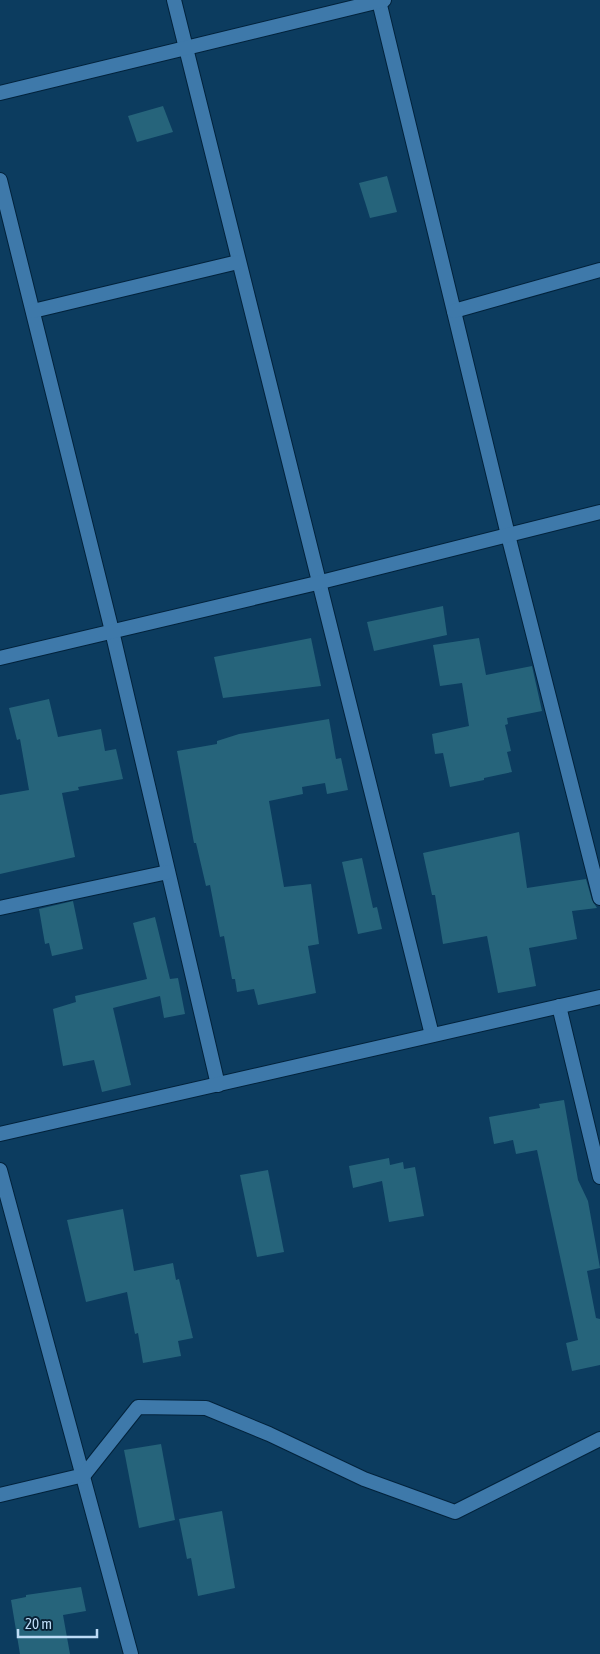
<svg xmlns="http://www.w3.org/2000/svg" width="600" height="1654" viewBox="0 0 600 1654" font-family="'Asap Condensed',sans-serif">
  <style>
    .building { fill: #26647b }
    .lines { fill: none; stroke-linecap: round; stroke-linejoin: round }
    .minor-casing { stroke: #02223b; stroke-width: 16 }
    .minor { stroke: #3e79aa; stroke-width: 14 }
  </style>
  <rect width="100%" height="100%" fill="#0c3c5f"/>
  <g class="building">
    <path d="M163,106L173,132L137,142L128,116Z"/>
    <path d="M387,176L397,212L370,218L359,183Z"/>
    <path d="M443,606L447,635L374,651L367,622Z"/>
    <path d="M311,638L321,686L223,698L214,657Z"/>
    <path d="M479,638L486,675L532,666L542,711L507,718L508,724L505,725L511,751L507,752L512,772L484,778V780L450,787L443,753L435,754L432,734L469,726L462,683L440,686L433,645Z"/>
    <path d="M49,699L58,737L101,729L105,751L116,749L123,779L78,787L79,790L62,793L75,857L0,874V795L29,790L20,739L17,740L9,708Z"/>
    <path d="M329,719L336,759L341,758L348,790L327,794L325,783L302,787L303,794L269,801L284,887L311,884L319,944L308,946L316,993L258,1005L254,989L237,992L235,979H232L224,936L220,937L210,885L206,886L196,843H194L177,751L217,744V741L239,734Z"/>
    <path d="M519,832L527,888L586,879L592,900L597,908L572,911L577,939L529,948L536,986L498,993L487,936L443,944L435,895H432L423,853Z"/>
    <path d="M362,858L373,908L377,907L382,929L358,934L342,862Z"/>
    <path d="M73,901L83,949L52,956L49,943L45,944L39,909Z"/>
    <path d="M155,917L170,979L178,978L185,1014L164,1018L160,996L113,1008L131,1085L102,1092L94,1060L63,1066L53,1009L76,1002L75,996L147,979L133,923Z"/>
    <path d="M564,1100L578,1180L588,1201L600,1268L587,1271L596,1318L600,1319V1365L572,1371L566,1343L578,1340L537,1150L516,1154L513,1140L494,1144L489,1117L540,1108L539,1104Z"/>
    <path d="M389,1158L390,1165L403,1162L404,1169L415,1167L424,1216L389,1222L382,1181L353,1188L349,1166Z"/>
    <path d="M268,1170L284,1252L257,1257L240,1175Z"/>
    <path d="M123,1209L134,1271L173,1263L176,1280L179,1279L193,1338L178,1341L181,1356L143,1363L138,1333L135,1334L127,1292L86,1302L67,1220Z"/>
    <path d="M161,1444L175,1520L139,1528L124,1450Z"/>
    <path d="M222,1511L235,1588L198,1596L191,1558L187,1559L179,1519Z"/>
    <path d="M81,1587L86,1611L63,1615L70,1654H20L11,1600L26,1597V1595Z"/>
  </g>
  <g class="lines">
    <defs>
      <g id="minor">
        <path d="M174,0L432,1035"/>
        <path d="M379,1L508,535L600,898"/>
        <path d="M0,93L384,0"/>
        <path d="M0,180L112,631L218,1085"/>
        <path d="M33,311L238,262"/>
        <path d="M454,311L600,270"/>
        <path d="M0,658L317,583L600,512"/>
        <path d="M0,908L168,872"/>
        <path d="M559,1006L600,1177"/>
        <path d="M0,1134L600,997"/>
        <path d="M0,1170L131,1654"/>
        <path d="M0,1495L84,1475L138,1407L206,1408L269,1434L364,1479L455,1512L600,1439"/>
      </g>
    </defs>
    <use href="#minor" class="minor-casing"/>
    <use href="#minor" class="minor"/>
  </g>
  <path d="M18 1629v8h79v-8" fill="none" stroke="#bddbf6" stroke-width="2.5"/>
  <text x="25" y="1629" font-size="15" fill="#bddbf6" stroke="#092236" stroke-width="4" paint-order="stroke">20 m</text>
</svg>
